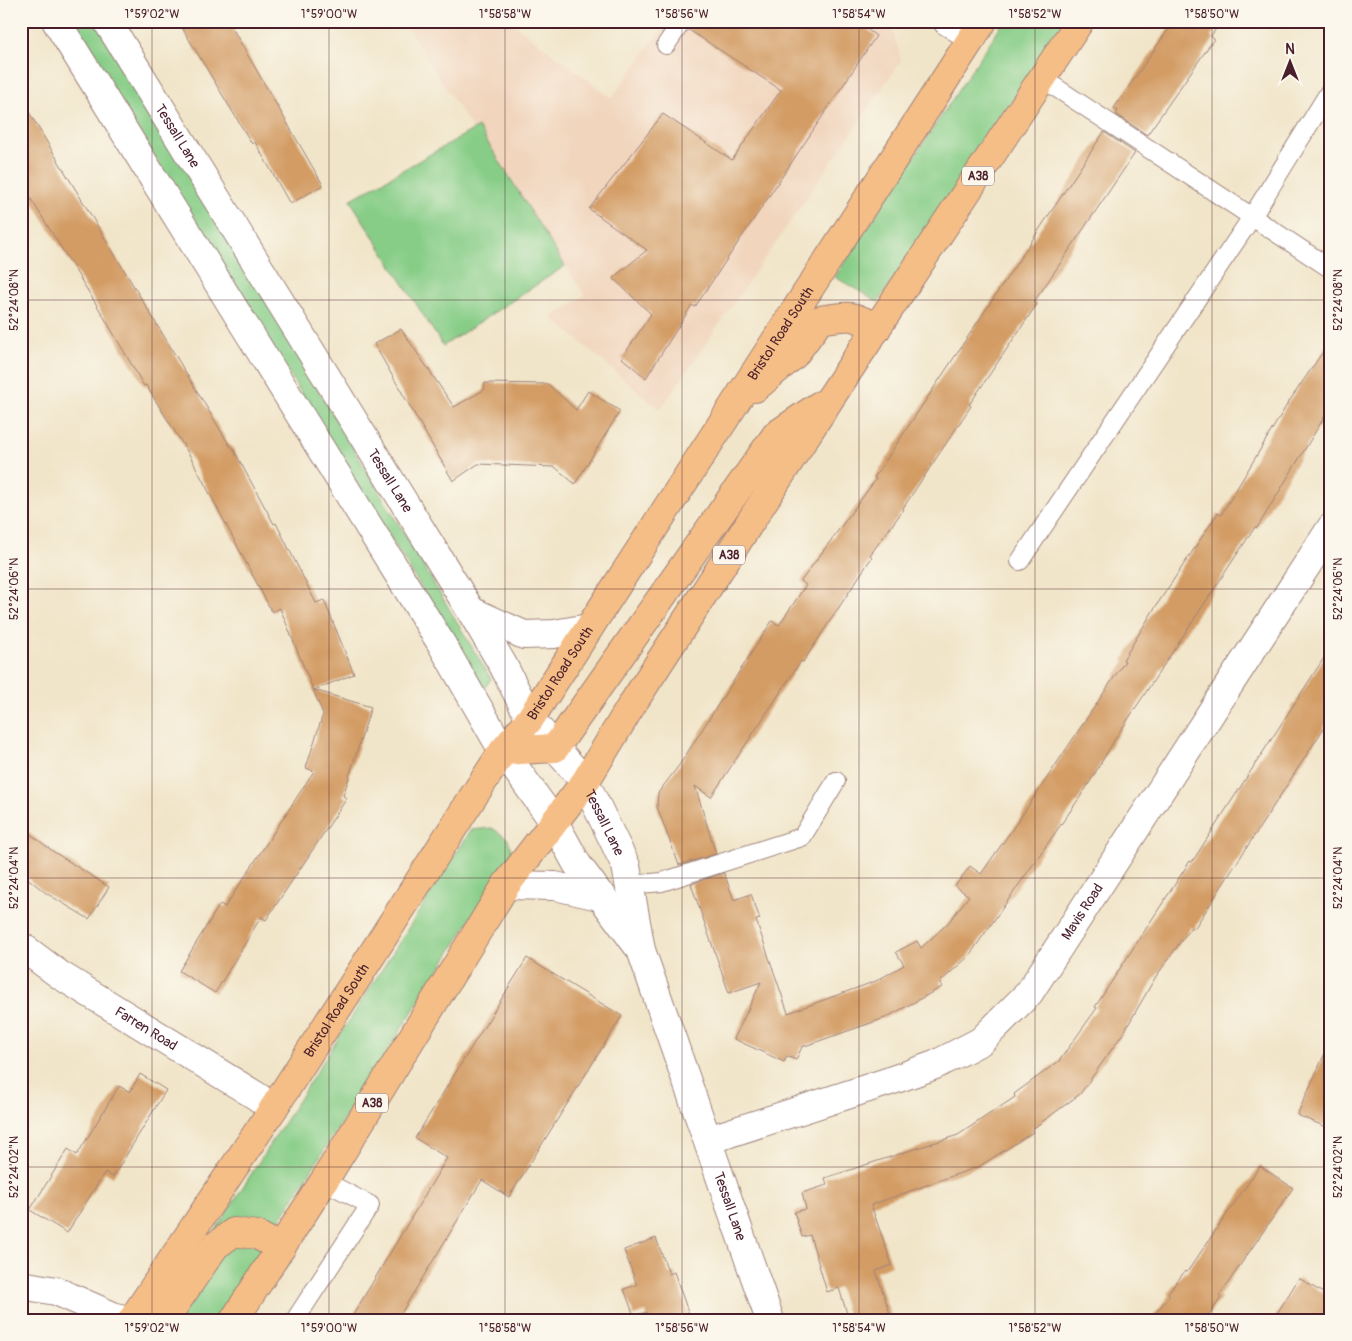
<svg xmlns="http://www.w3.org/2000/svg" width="1352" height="1341" viewBox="0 0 1352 1341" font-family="Pangolin,sans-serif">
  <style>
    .built { fill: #f1d5bd }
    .green { fill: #87cd87; stroke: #687659 }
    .building { fill: #d39c65 }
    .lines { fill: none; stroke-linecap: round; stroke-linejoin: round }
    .service-casing { stroke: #9e827a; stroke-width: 20 }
    .minor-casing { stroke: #9e827a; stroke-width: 30 }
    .tertiary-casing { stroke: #9e827a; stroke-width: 30 }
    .trunk-casing { stroke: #9e827a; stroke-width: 30 }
    .service { stroke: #fff; stroke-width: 18 }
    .minor { stroke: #fff; stroke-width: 28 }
    .tertiary { stroke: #fff; stroke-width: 28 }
    .trunk { stroke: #f6be87; stroke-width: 28 }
    .ticks { fill: none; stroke: #4a1f2b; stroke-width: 1; stroke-opacity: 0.45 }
    .labels { text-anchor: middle; stroke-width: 4; stroke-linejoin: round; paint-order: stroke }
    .shield { fill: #fbf7ec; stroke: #7f6065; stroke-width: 1 }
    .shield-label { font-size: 12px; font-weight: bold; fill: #4a1f2b }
    .street-label { font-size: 14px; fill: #4a1f2b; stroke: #fbf7ec }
    .neatline { fill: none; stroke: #4a1f2b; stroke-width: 2 }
    .ticks-label { font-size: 12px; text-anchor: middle; fill: #4a1f2b }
  </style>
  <rect width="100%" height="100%" fill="#fbf7ec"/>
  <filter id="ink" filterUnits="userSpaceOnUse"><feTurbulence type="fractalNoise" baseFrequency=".02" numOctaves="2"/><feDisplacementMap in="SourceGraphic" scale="10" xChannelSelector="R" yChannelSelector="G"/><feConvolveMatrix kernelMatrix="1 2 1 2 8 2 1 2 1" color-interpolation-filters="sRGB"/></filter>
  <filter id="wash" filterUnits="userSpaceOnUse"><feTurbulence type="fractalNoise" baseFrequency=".0096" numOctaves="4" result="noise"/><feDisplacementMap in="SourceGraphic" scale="20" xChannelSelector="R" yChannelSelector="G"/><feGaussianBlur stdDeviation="1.12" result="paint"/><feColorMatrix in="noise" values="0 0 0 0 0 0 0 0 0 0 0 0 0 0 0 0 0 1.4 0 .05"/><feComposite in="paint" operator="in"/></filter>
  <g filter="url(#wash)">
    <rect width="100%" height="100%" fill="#f1e5c9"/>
    <path class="built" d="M403,21H510L612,98L667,21H886L892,25L901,61L660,410L552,318L585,295L464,116Z"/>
    <g class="green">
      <path d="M71,21H98L491,679L484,689Z"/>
      <path d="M1004,21H1065L878,302L835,277Z"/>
      <path d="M478,127L565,266L443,346L350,200Z"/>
      <path d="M492,828L508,839L512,852L442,965L216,1320H158L471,830Z"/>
    </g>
    <g id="blocks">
      <g class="building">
        <path d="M178,21H228L323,185L290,204L255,142L252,144Z"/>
        <path d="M693,21H856L876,36L695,307L692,305L646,378L622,358L651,314L613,278L647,250L589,209L663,114L732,160L781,90L689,30Z"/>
        <path d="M1174,21H1221L1211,36L1214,39L1147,135L1116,114L1118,111L1114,108Z"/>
        <path d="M21,99L230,446L231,445L274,524L276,523L316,603L324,600L354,674L314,690L371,707L343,796L347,798L266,920L261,917L215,993L179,971L220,904L225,907L314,771L306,768L323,714L280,608L272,612L190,456L146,385L144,386L101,312L21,183Z"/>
        <path d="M1104,132L1135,153L1034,302L1037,304L969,405L971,406L903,508L904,509L870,555L872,557L803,662L801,661L711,797L695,786L716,854L679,865L657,807L658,793L680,764L772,621L779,625L806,585L801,581L876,479L874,478Z"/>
        <path d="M401,329L454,407L484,390L485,383L548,384L576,410L588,391L620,411L575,484L555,467L478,464L453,481L374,344Z"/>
        <path d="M1331,340V406L1257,528L1255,527L1115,739L1085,790L969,956L940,982L942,987L885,1018L802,1047L796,1060L787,1056L784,1062L734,1039L761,982L729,993L691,884L724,873L734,900L751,894L760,919L756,920L788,1013L876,981L904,965L896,952L917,941L921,948L948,923L969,896L955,886L970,866L981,874L1025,811L1125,661L1123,660L1154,609L1218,513L1221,515L1288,403Z"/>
        <path d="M1331,647V717L1194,929L1191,927L1155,978L1124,1032L1080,1094L1031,1130L1033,1132L980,1166L871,1205L892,1265L876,1271L892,1320H849L839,1288L827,1292L810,1235L802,1237L794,1212L806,1209L802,1193L827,1185L825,1178L958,1135L1015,1097L1014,1094L1059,1061L1097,1008L1095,1007L1190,861L1192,862Z"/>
        <path d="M21,827L54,852L109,887L89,919L46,893L21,873Z"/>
        <path d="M527,958L622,1016L509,1197L482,1180L397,1320H350L447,1158L415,1138Z"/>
        <path d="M1331,1040V1129L1297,1115Z"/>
        <path d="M140,1074L166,1090L113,1177L105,1172L67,1233L30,1210L68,1149L77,1155L119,1086L130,1092Z"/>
        <path d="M1260,1166L1293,1188L1219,1296L1221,1298L1205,1320H1150L1170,1295L1168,1293L1185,1271L1187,1272Z"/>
        <path d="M656,1238L669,1274L674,1272L691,1320H648L646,1312L634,1316L624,1289L637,1285L624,1250Z"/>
        <path d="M1299,1278L1331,1298V1320H1273Z"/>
      </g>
    </g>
  </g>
  <g filter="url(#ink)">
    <use href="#blocks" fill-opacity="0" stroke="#9e827a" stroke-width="1"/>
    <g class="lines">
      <defs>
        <g id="service">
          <path d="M666,45L682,21"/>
          <path d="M1043,79L1331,269"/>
          <path d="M1020,561L1252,217L1331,89"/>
          <path d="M630,885L662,882L802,837L836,781"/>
          <path d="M295,1320L370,1205L324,1181"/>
        </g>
        <g id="minor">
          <path d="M947,21L973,37"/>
          <path id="s1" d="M585,782L626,866L641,950L770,1320"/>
          <path d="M554,822L577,864L637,945"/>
          <path d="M506,885L555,886L603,897"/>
          <path id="s2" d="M21,946L60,975L258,1097L273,1109"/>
          <path id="s3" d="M708,1140L890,1081L935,1065L981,1041L1029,993L1331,528"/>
          <path d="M21,1285L56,1291L122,1320"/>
        </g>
        <g id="tertiary">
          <path d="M56,21L441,643L503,751L554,822"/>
          <path id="s4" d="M107,21L471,611L503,665L530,719L585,782"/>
          <path d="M471,611L524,635L554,634L589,628"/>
        </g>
        <g id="trunk">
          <path d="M755,388L794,355L820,320C844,316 856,312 876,330"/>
          <path d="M503,751L555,748L776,435L820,405"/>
          <path id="s5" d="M132,1320L273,1109L471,800L503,751L530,719L983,21"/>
          <path d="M150,1320L167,1316L215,1246L234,1232L257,1235L281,1248"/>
          <path d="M234,1320L324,1181L506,885L585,782L633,703L831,397L1080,21"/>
        </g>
      </defs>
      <use href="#service" class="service-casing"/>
      <use href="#minor" class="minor-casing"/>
      <use href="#tertiary" class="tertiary-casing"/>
      <use href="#trunk" class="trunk-casing"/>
      <use href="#service" class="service"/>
      <use href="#minor" class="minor"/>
      <use href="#tertiary" class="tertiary"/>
      <use href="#trunk" class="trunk"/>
    </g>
  </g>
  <path class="ticks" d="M152,21V1320M329,21V1320M505,21V1320M682,21V1320M859,21V1320M1035,21V1320M1212,21V1320M21,300H1331M21,589H1331M21,878H1331M21,1167H1331"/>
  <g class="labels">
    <g class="shield">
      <rect x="962" y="166.5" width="32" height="19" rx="4"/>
      <rect x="713" y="545.5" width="32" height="19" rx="4"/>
      <rect x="356" y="1093.5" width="32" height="19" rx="4"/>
    </g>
    <g class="shield-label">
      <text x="978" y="180">A38</text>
      <text x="729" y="559">A38</text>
      <text x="372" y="1107">A38</text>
    </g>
    <g class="street-label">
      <text dy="5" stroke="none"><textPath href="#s4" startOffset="135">Tessall Lane</textPath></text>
      <text dy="5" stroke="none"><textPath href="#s5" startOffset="1181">Bristol Road South</textPath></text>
      <text dy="5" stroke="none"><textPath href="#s4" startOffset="540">Tessall Lane</textPath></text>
      <text dy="5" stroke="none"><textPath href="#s5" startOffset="776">Bristol Road South</textPath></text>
      <text dy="5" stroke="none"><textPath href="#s1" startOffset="45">Tessall Lane</textPath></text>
      <text dy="5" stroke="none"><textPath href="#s3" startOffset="456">Mavis Road</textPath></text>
      <text dy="5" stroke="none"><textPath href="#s5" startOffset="371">Bristol Road South</textPath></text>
      <text dy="5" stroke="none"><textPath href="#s2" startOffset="150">Farren Road</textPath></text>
      <text dy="5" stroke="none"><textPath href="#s1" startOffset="450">Tessall Lane</textPath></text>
    </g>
  </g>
  <rect width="1352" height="1341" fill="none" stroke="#fbf7ec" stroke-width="55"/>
  <g transform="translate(1290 62)" stroke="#fbf7ec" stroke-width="4" paint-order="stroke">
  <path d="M0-4L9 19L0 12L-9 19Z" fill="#4a1f2b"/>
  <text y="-8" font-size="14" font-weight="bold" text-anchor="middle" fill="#4a1f2b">N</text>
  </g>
  <rect x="28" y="28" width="1296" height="1286" class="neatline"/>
  <g class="ticks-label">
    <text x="152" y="18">1°59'02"W</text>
    <text x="329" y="18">1°59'00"W</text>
    <text x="505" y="18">1°58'58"W</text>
    <text x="682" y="18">1°58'56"W</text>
    <text x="859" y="18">1°58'54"W</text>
    <text x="1035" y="18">1°58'52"W</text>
    <text x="1212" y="18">1°58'50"W</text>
    <text transform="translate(14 300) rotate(-90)" y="4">52°24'08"N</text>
    <text transform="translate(1338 300) rotate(-90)" y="4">52°24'08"N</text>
    <text transform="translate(14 589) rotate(-90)" y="4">52°24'06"N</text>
    <text transform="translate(1338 589) rotate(-90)" y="4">52°24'06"N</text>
    <text transform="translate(14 878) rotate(-90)" y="4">52°24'04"N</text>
    <text transform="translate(1338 878) rotate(-90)" y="4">52°24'04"N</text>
    <text transform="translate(14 1167) rotate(-90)" y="4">52°24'02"N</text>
    <text transform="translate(1338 1167) rotate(-90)" y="4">52°24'02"N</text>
    <text x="152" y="1332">1°59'02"W</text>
    <text x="329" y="1332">1°59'00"W</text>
    <text x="505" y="1332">1°58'58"W</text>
    <text x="682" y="1332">1°58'56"W</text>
    <text x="859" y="1332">1°58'54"W</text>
    <text x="1035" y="1332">1°58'52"W</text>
    <text x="1212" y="1332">1°58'50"W</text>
  </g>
</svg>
